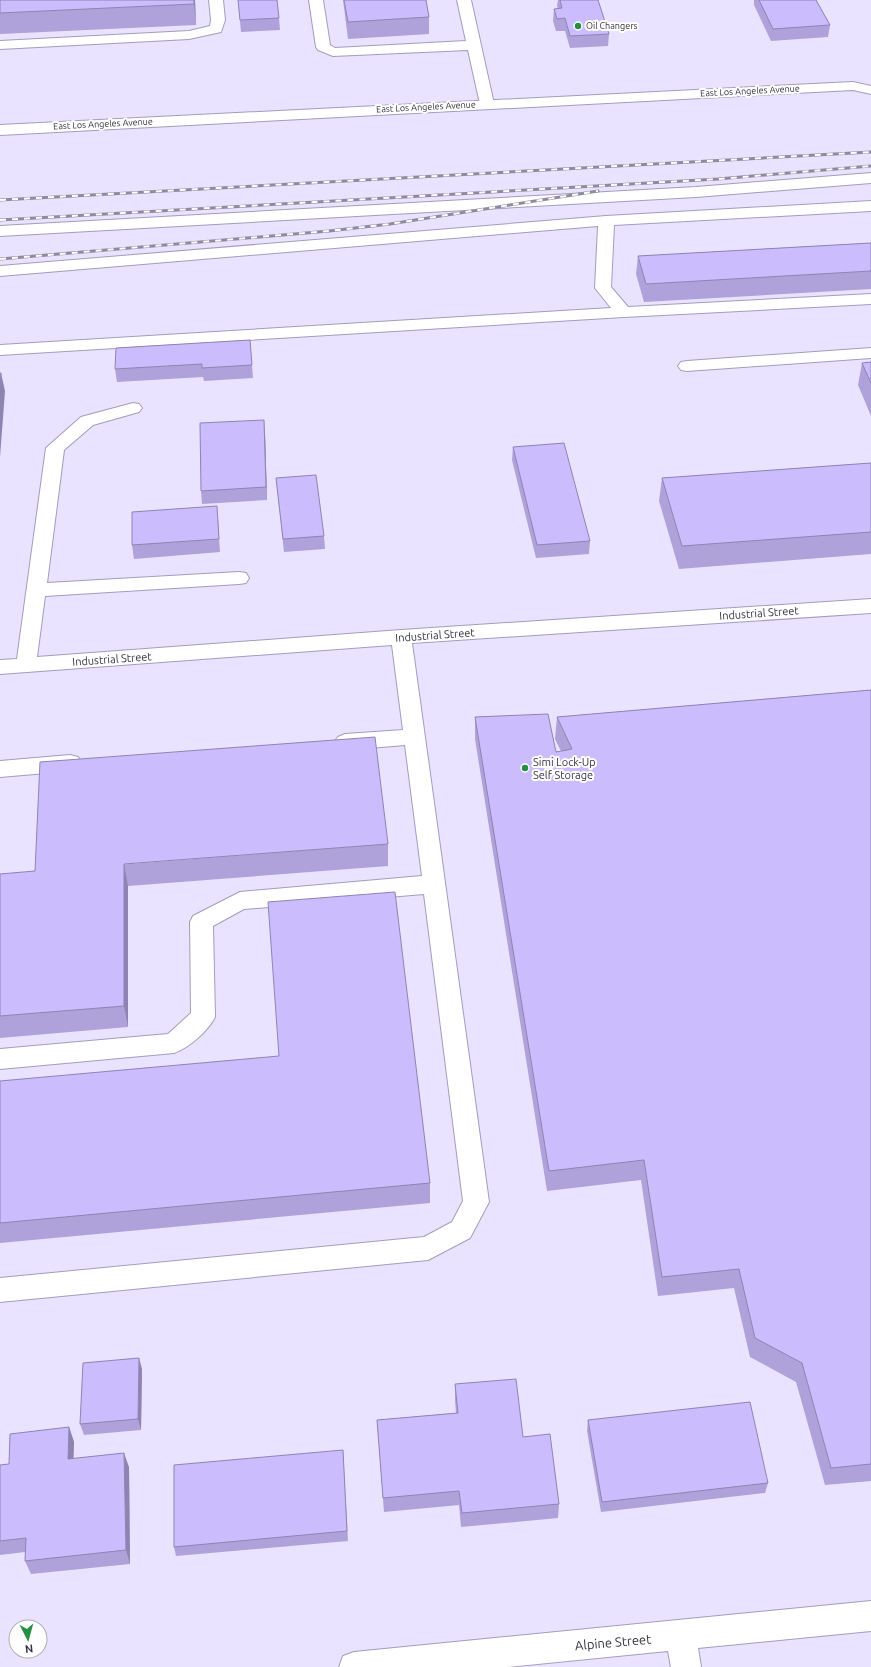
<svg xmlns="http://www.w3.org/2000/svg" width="871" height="1667" viewBox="0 0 871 1667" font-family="Ubuntu,sans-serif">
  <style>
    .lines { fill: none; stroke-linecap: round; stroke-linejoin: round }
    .minor-casing { stroke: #a39cbc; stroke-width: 2 }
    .major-casing { stroke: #a39cbc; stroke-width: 2 }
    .minor { fill: #fff; fill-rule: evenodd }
    .major { fill: #fff; fill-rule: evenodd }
    .rail-casing { stroke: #8f8a9f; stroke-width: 3 }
    .rail { stroke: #fff; stroke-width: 2; stroke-dasharray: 6; stroke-linecap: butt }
    .wall { fill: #afa2da }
    .shaded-wall { fill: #8e84b2 }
    .building { fill: #cbbcfe; stroke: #8e84b2 }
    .poi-dot { fill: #278e44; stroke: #fff; stroke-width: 1.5 }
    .labels { text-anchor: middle; stroke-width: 4; stroke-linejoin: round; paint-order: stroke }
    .far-poi-label { font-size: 9px; fill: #35323f; stroke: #fff; text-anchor: start }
    .far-street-label { font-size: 9px; fill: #35323f; stroke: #fff }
    .street-label { font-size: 11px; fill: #35323f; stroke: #fff }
    .poi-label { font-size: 11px; fill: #35323f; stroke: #fff; text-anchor: start }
    .near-street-label { font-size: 13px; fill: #35323f; stroke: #fff }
  </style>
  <rect width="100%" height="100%" fill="#e9e3ff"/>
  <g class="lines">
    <defs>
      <g id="minor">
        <path d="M209,0H223L225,20L221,32L189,39L0,49V41L189,31L210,26L211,20Z"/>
        <path d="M309,0H323L330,45L335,48L466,41L457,0H471L494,104L492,107H482L480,104L468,50L333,56L318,50L316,47Z"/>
        <path d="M871,173V183L696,197L0,236V226L696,187Z"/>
        <path d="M871,201V211L614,225L611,287L628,307L871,294V304L624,317L0,355V345L611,308L595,288L598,226L0,276V266L606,216Z"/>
        <path d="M871,348V358L687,371L681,370L678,366L681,362L687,361Z"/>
        <path d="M133,403L139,404L142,408L139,412L93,425L64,450L47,583L239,572L246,573L249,578L246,583L239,584L45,596L37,657L401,630L871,599V613L412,643L489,1202L470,1238L428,1260L0,1302V1278L424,1237L452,1222L463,1201L424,894L244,909L213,926L215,1017C208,1031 189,1048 174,1053L0,1069V1049L168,1034L191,1013L190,922L193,916L240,892L422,876L405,745L345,750L338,747L334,742L338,737L345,734L403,730L392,645L0,674V660L17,659L46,448L81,417Z"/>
        <path d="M70,755L78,757L81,763L78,769L70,771L0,777V761Z"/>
        <path d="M871,1601V1631L698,1648L701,1667H671L668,1651L507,1667H339L343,1656L354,1652Z"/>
      </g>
      <path id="major" d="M853,82L871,86V94L853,90L0,135V125Z"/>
    </defs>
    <use href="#minor" class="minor-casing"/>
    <use href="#major" class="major-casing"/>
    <use href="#minor" class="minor"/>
    <use href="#major" class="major"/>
    <defs>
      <g id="rail">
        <path d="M0,200L871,152"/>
        <path d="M0,220L718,179L871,166"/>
        <path d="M0,259L329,231L390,224L598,191"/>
      </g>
    </defs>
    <use href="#rail" class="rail-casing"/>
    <use href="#rail" class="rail"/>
  </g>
  <g class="wall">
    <path d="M0,0H195L196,25L0,34Z"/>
    <path d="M238,0H277L279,18L280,30L241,32Z"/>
    <path d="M343,0H426L429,17V34L348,39Z"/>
    <path d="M558,0H598L609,34L608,46L570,48L565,31H556L553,21L554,9H558L557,6Z"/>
    <path d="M754,0H816L830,25L828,37L771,41L754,5Z"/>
    <path d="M871,243V289L644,302L636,274L638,256Z"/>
    <path d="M250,340L253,378L204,381L203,377L117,382L115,369Z"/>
    <path d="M871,362V416L858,385L862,363Z"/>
    <path d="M265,433L267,500L202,504L201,491Z"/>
    <path d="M513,447L590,541L589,554L536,558L512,460Z"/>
    <path d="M871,463V554L679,569L659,501L662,478Z"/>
    <path d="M276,478L324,536L325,549L284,552Z"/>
    <path d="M218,519L220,552L134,559L132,545Z"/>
    <path d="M871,690V1481L825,1485L796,1382L750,1357L734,1288L658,1296L641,1180L547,1191L475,739V717L556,752L561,751L555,739L557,717Z"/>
    <path d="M388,844V866L128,886V1027L0,1038V874Z"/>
    <path d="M0,1081L430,1183V1203L0,1243Z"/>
    <path d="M142,1369L141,1430L84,1435L80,1424Z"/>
    <path d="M455,1384L523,1437L559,1504L558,1518L461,1527L459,1505L384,1512L377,1420L456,1413L455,1400Z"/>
    <path d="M588,1420L768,1483L765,1493L601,1512L587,1431Z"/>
    <path d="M69,1427L74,1442L73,1459L129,1467L130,1564L31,1574L25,1561V1552L0,1555V1465L9,1464Z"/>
    <path d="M343,1450L348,1541L176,1556L174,1547Z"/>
  </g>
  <g class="shaded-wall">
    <path d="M194,0H195L196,25L194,4Z"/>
    <path d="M1,373L5,391L0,457V388Z"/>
    <path d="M264,420L265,433L267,500L266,487Z"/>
    <path d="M124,864L128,886V1027L124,1006Z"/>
    <path d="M139,1358L142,1369L141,1430L138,1419Z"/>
    <path d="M69,1427L74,1442L73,1474L68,1459Z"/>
    <path d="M124,1453L129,1467L130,1564L126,1550Z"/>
  </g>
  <g class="building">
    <path d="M0,0H194V4L0,13Z"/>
    <path d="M238,0H277L279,18L240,20Z"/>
    <path d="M344,0H426L429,17L348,22Z"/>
    <path d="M560,0H598L609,34L570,36L565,18L557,19L554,9L562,8Z"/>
    <path d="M759,0H816L830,25L773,29Z"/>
    <path d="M871,243V271L646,284L638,256Z"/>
    <path d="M250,340L252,365L202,368V364L115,369L116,348Z"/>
    <path d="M871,362V383L862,363Z"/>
    <path d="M0,373H1L0,388Z"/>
    <path d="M264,420L266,487L201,491L200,423Z"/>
    <path d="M564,443L590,541L537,545L513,447Z"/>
    <path d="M871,463V532L682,546L662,478Z"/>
    <path d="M316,475L324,536L283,539L276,478Z"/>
    <path d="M217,506L219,539L132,545V512Z"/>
    <path d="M871,690V1464L831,1468L802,1363L755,1338L739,1269L662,1277L644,1160L549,1171L475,717L548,714L556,752L572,749L557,717Z"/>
    <path d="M375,737L388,844L124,864V1006L0,1016V874L35,871L40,762Z"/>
    <path d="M395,892L430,1183L0,1223V1081L279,1056L268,902Z"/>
    <path d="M139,1358L138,1419L80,1424L83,1363Z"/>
    <path d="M516,1379L523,1437L550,1434L559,1504L462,1513L459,1491L383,1498L377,1420L458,1413L455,1384Z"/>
    <path d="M750,1402L768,1483L602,1502L588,1420Z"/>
    <path d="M69,1427L68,1459L124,1453L126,1550L25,1561L26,1538L0,1541V1465L9,1464L10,1434Z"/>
    <path d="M343,1450L347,1531L174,1547V1465Z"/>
  </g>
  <g class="poi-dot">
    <circle cx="578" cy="26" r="4"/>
    <circle cx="525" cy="768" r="4"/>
  </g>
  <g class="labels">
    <g class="far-poi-label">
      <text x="586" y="29">Oil Changers</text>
    </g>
    <g class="far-street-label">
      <text transform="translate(750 91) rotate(-3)" y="3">East Los Angeles Avenue</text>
      <text transform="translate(426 107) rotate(-3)" y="3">East Los Angeles Avenue</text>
      <text transform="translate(103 124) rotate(-3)" y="3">East Los Angeles Avenue</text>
    </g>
    <g class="street-label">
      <text transform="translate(759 613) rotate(-4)" y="4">Industrial Street</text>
      <text transform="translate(435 635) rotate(-4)" y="4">Industrial Street</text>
      <text transform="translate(112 659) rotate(-4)" y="4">Industrial Street</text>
    </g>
    <g class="poi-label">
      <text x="533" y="766">Simi Lock-Up<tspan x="533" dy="13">Self Storage</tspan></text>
    </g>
    <g class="near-street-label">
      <text transform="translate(613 1642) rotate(-5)" y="5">Alpine Street</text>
    </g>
  </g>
  <g transform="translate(28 1639) rotate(174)"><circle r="19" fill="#ffffff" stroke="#aeadb2"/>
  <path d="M0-3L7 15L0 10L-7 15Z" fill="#278e44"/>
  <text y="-6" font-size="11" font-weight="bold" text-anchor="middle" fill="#35323f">N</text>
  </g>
</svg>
